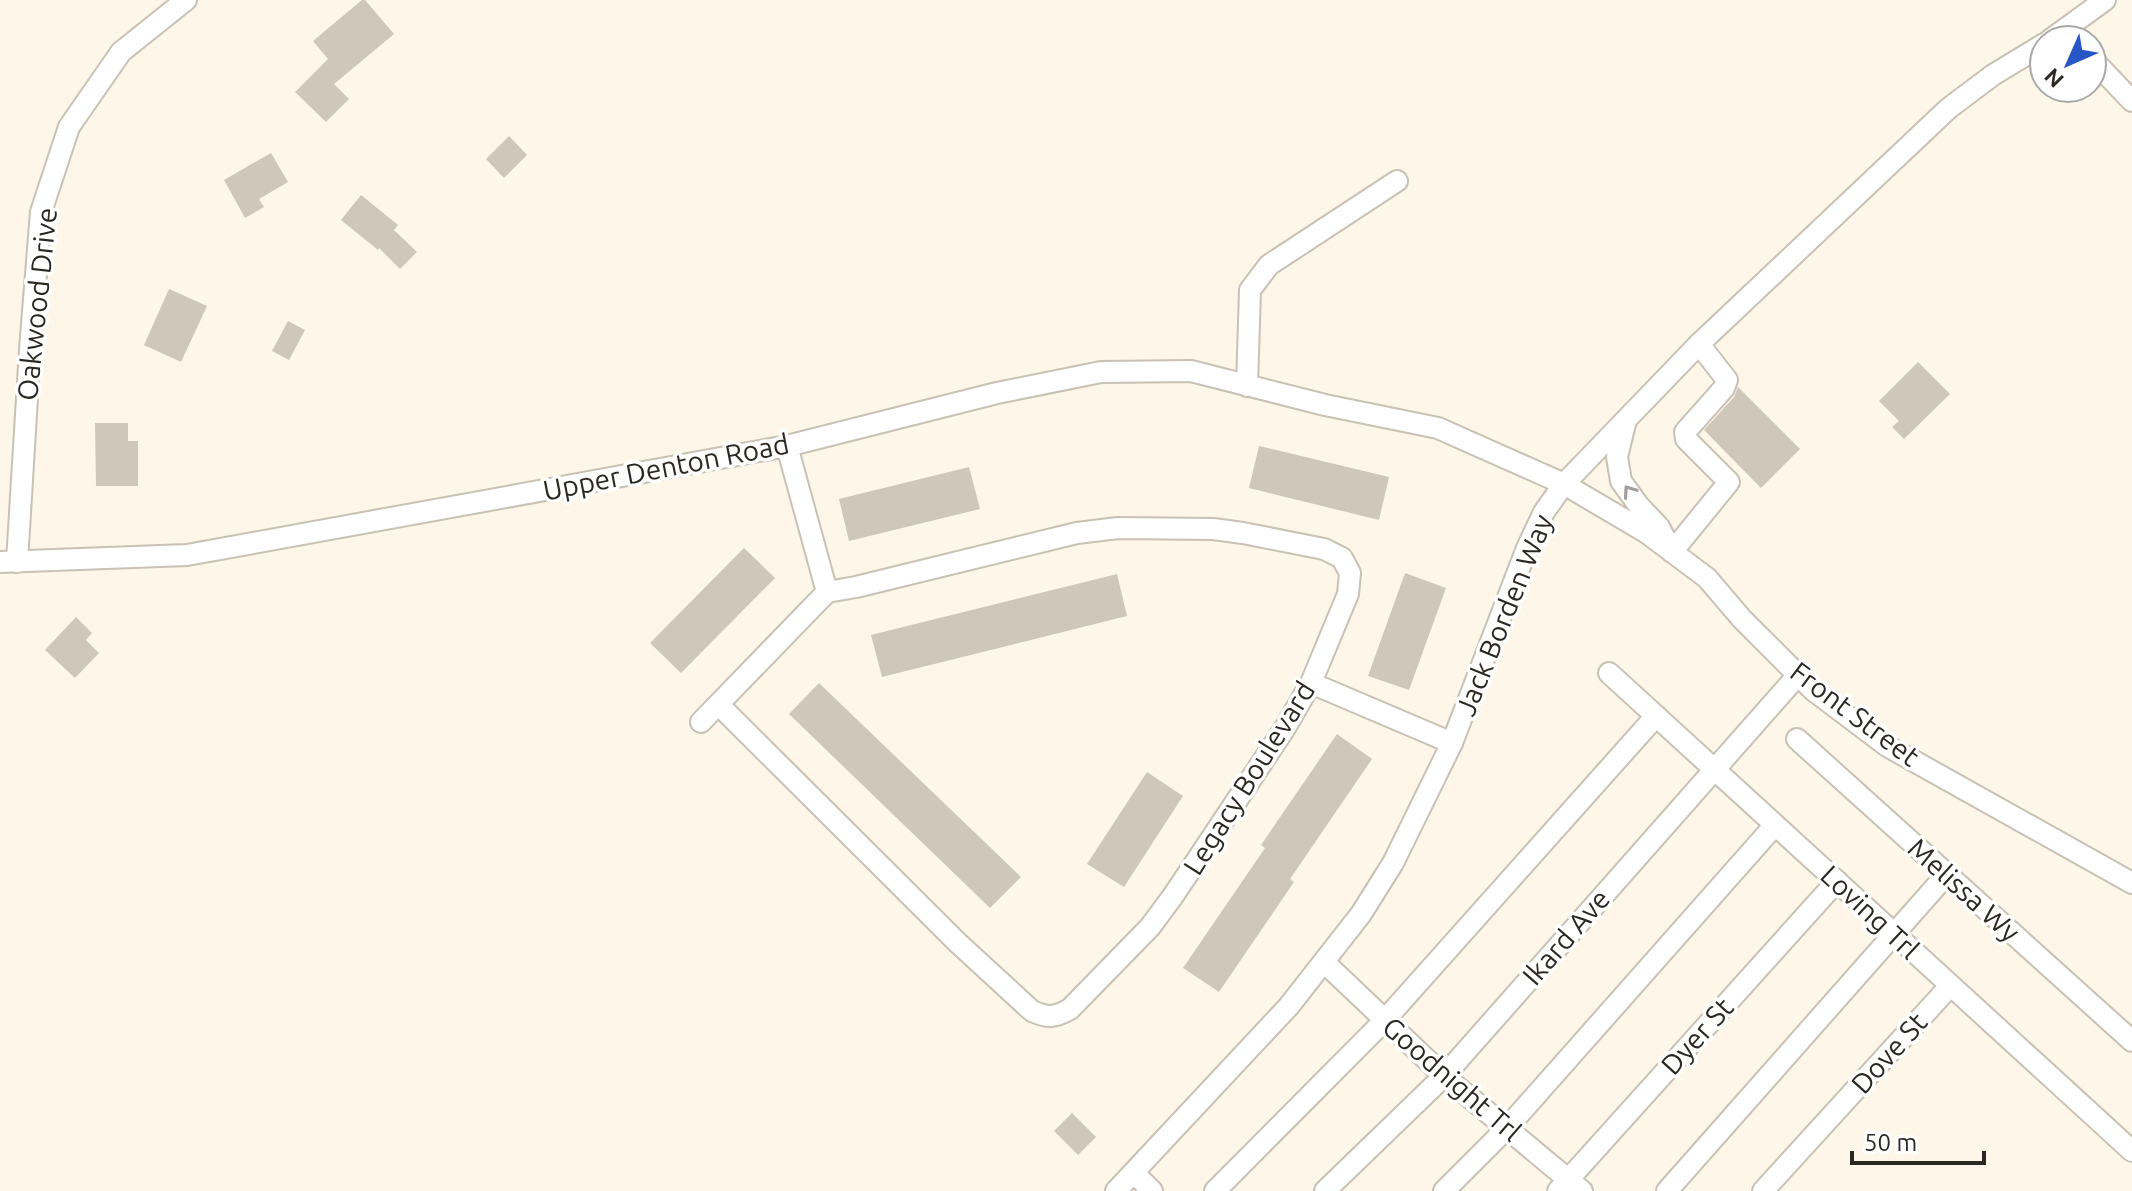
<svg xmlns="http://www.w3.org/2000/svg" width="2132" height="1191" viewBox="0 0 2132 1191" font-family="Ubuntu,sans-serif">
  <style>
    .building { fill: #cfc7ba }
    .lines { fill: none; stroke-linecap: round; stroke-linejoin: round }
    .minor-casing { stroke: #c9c1b4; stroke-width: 24 }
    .minor { stroke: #fff; stroke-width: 20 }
    .oneway { stroke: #a09e9c }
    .labels { text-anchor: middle; stroke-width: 7; stroke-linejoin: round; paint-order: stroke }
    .street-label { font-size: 28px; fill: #2b2823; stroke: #fff }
  </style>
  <rect width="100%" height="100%" fill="#fef6e8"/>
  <g class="building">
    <path d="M362,0H365L394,34L334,84L349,99L326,122L295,92L328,59L313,41Z"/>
    <path d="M509,136L527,155L504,178L486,159Z"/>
    <path d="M271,153L288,182L259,199L264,207L245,218L224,180Z"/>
    <path d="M361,195L398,225L394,230L417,252L400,269L379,248L378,250L341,220Z"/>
    <path d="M169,289L207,306L181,362L144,345Z"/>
    <path d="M288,321L305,330L289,360L272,351Z"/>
    <path d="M1918,362L1950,394L1904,439L1892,427L1899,421L1879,401Z"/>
    <path d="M1738,387L1800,449L1761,488L1704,430L1734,397Z"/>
    <path d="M95,423H128V441H138V486H96Z"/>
    <path d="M1259,446L1389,477L1379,520L1249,488Z"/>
    <path d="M969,467L980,509L849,541L839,499Z"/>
    <path d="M744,548L775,578L681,673L650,643Z"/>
    <path d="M1405,573L1446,588L1409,690L1368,676Z"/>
    <path d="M1117,574L1127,616L882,677L871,635Z"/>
    <path d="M76,617L92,633L86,640L99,653L75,678L45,650Z"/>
    <path d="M819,683L1021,877L990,908L789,714Z"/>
    <path d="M1337,734L1372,759L1290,879L1294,882L1219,992L1183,968L1265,848L1261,845Z"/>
    <path d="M1147,772L1183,796L1124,887L1087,864Z"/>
    <path d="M1072,1113L1096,1137L1078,1155L1054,1131Z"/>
  </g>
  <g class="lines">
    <defs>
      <g id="minor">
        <path d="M2050,40L2105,0"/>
        <path d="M2092,59L2132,101"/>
        <path d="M1247,386L1250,290L1269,265L1397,181"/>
        <path d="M1626,420L1617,457L1621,481L1639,506L1659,527L1672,552L1729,482L1686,439L1685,432L1724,388L1727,380L1699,344"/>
        <path d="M0,562L187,555L787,446L997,393L1101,372L1191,371L1325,405L1438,428L1564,484L1647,533L1707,578L1742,619L1813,690L1887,746L2132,883"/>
        <path d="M17,562L30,349L41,212L69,127L121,52L186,0"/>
        <path d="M1609,673L2132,1151"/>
        <path d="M1311,683L1452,743"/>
        <path d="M719,705L958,943L1032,1011C1048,1018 1054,1018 1070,1009L1150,927L1173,896L1285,728L1311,683L1348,594L1350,573L1342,558L1324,549L1243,533L1213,529L1118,528L1077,533L856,587L827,592"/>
        <path d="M701,722L827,592L787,446"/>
        <path d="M1797,739L2132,1041"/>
        <path d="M1325,963L1444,1076L1582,1191"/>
        <path d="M1134,1173L1152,1191"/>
        <path d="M1116,1191L1289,1006L1361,914L1393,863L1452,743L1527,548L1544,512L1564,484L1699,344L1949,108L1993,75L2044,44"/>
        <path d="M1215,1191L1384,1021L1656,716"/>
        <path d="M1325,1191L1444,1076L1798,675"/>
        <path d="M1444,1191L1506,1129L1775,825"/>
        <path d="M1558,1191L1837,881"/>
        <path d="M1667,1191L1947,874"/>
        <path d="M1763,1191L1950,986"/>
      </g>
    </defs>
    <use href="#minor" class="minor-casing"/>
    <use href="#minor" class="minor"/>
  </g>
  <defs><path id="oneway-chevron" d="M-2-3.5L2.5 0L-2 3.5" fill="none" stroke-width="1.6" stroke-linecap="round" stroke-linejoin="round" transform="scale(2)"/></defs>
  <use class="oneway" href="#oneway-chevron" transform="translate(1629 491) rotate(-125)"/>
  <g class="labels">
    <g class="street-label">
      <text transform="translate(37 304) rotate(-84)" y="10">Oakwood Drive</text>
      <text transform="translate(666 467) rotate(-11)" y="10">Upper Denton Road</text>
      <text transform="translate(1504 615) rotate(-68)" y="10">Jack Borden Way</text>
      <text transform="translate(1855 714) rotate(37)" y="10">Front Street</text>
      <text transform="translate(1249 778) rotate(-58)" y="10">Legacy Boulevard</text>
      <text transform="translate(1964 890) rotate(42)" y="10">Melissa Wy</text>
      <text transform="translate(1870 912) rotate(43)" y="10">Loving Trl</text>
      <text transform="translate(1566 937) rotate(-49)" y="10">Ikard Ave</text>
      <text transform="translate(1697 1036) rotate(-48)" y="10">Dyer St</text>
      <text transform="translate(1889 1053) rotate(-48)" y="10">Dove St</text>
      <text transform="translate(1452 1079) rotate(41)" y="10">Goodnight Trl</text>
    </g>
  </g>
  <g transform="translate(2068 64) rotate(225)"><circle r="38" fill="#ffffff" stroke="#aaa9a7" stroke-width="2"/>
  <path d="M0-6L14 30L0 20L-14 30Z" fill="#2757c5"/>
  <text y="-12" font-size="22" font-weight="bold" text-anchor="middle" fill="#2b2823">N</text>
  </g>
  <path d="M1852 1151v12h132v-12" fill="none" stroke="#2b2823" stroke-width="4"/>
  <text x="1864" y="1151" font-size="24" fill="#2b2823" stroke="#ffffff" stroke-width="6" paint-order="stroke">50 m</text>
</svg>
